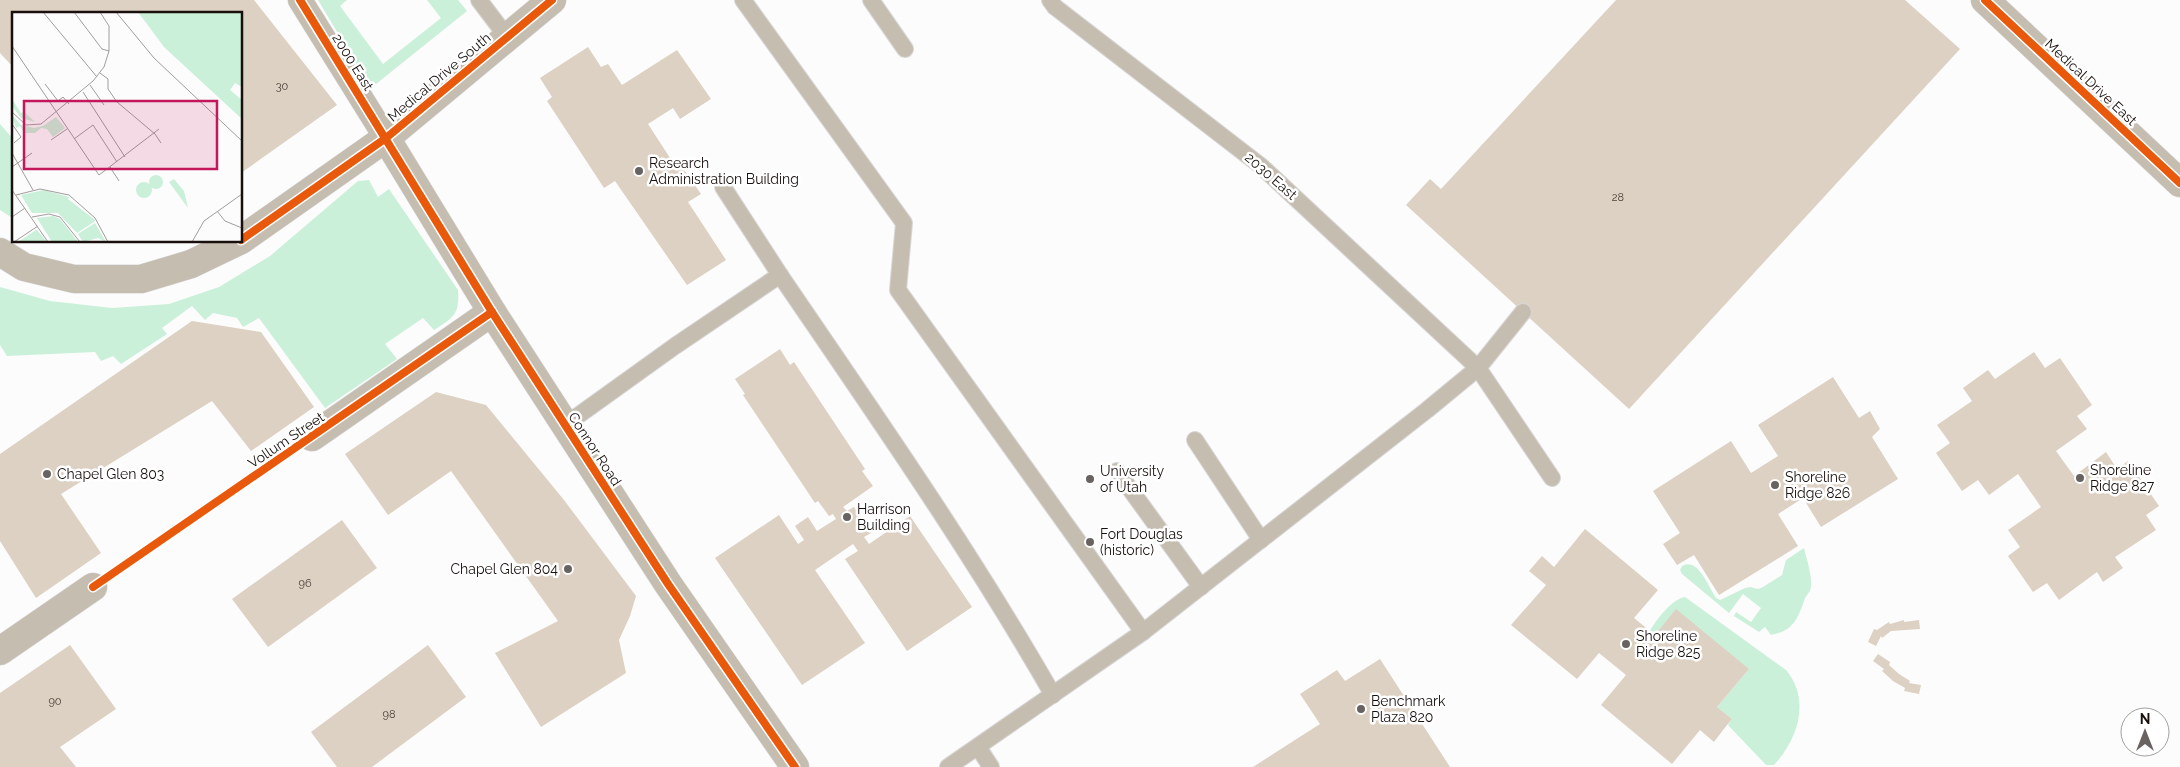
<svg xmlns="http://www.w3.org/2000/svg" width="2180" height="767" viewBox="0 0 2180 767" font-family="Raleway,sans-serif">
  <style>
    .green { fill: #caf0d9 }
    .building { fill: #dcd1c2 }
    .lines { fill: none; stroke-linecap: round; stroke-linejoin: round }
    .service-casing { stroke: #d8d6d6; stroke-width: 18 }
    .pedestrian-casing { stroke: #d8d6d6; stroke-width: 25 }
    .minor-casing { stroke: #d8d6d6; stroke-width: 29 }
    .service { stroke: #c5beb0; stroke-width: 16 }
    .pedestrian { stroke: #c5beb0; stroke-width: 24 }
    .minor { stroke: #c5beb0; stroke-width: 28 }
    .cycleway-casing { stroke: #fff; stroke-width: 11 }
    .cycleway { stroke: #e8590c; stroke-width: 8 }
    .poi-dot { fill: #686361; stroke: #fff; stroke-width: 2 }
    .labels { text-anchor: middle; stroke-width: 5; stroke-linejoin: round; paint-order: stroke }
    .number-label { font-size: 11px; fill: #4a403a }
    .street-label { font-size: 14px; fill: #19100d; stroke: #fff }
    .poi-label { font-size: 14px; fill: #19100d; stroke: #fff; text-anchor: start }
    .inset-road { fill: none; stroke: #a19e9c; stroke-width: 1 }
    .view { fill: #c2185b; fill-opacity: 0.15; stroke: #c2185b; stroke-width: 2.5 }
    .inset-edge { fill: none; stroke: #19100d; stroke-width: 2.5 }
  </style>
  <rect width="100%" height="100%" fill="#fcfcfc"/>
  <g class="green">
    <path d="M318,0H347L340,6L383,64L441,18L427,0H458L467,11L376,84L366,80Z"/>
    <path d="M0,124L14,140V219L0,210Z"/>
    <path d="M369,180L378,197L389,189L458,290C460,314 453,318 434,330L423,318L385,344L397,359L325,408L259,318L243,327L237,318L213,313L205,320L192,306L162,328L167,334L121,364L113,356L101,361L95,352L7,356L0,345V287L50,301L112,308L169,304L219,287L270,256L358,181Z"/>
    <path d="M1804,548C1807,561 1812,574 1811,587C1810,593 1805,596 1804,601C1797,621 1792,631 1771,635L1765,627L1759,632L1734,616L1736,612L1751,622L1761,608L1743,594L1729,613L1682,574L1680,570L1682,566C1698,557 1708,586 1716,598L1720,600L1745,588L1750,587L1758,589L1763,587L1782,575L1786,560Z"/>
    <path d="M1685,597L1786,670C1811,700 1798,739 1774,765H1766L1728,725L1732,719L1717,707L1749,669L1655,635L1650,631C1656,620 1672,599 1685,597Z"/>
  </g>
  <g class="building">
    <path d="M0,0H254L337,105L241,173V14H14V68L0,53Z"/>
    <path d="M1616,0H1905L1960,49L1629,409L1406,205L1430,179L1441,189Z"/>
    <path d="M588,47L601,67L608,64L622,85L677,50L711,99L680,119L673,108L648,124L672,161L676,158L701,194L688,202L726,260L687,285L615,181L604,188L547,101L552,97L540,78Z"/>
    <path d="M192,321L261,332L314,407L251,451L212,401L61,494L101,553L36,598L0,541V454Z"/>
    <path d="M780,349L790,365L794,362L865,469L862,471L873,486L843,507L847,511L854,507L871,533L864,537L869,544L910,516L972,607L907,651L845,559L858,551L853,544L815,570L865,643L802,685L715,558L779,515L798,544L804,540L795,526L808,517L817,531L836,519L833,514L829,516L818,501L815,503L743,395L745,394L735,379Z"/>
    <path d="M2034,352L2045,368L2060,358L2092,405L2077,416L2087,429L2056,451L2074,476L2106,452L2117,469L2128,461L2159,506L2146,515L2156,530L2115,557L2123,568L2103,582L2097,572L2059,600L2047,583L2033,592L2008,556L2020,547L2008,530L2041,507L2018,474L1989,495L1978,480L1962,491L1936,453L1950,443L1937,425L1972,401L1963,388L1988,370L1995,379Z"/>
    <path d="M1833,377L1859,418L1870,411L1880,429L1872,437L1898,479L1821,527L1803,498L1778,514L1798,546L1719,595L1694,555L1677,565L1663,544L1680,533L1653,491L1731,441L1751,473L1778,456L1758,425Z"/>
    <path d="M436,392L486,405L564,500L636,596L630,616L619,640L626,673L541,727L495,653L558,621L451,471L388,515L345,454Z"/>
    <path d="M342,520L377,568L268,647L232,599Z"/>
    <path d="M1585,529L1658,590L1634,618L1655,635L1676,609L1749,669L1717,707L1732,719L1723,730L1714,742L1700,730L1672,764L1601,705L1626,675L1599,653L1577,679L1511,625L1546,585L1529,571L1542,556L1554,567Z"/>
    <path d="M1904,620V622L1919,620L1920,629L1891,631L1882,638L1881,636L1876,646L1868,642L1874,629L1877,630L1889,622L1890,624Z"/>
    <path d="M70,645L116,709L60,747L76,767H0V693Z"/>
    <path d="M428,645L466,697L372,767H337L311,732Z"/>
    <path d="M1878,654L1890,662L1889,665L1899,674L1910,681L1909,683L1921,685L1919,694L1904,691L1905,688L1893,681L1882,671L1884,669L1873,661Z"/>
    <path d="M1380,659L1450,767H1253L1320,724L1300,694L1337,670L1345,681Z"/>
  </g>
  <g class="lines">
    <defs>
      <g id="service">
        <path d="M479,0L507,37"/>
        <path d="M743,0L904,223L898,290L1143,632"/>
        <path d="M871,0L905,49"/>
        <path d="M1050,0L1055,7L1261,166L1478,368L1552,478"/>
        <path d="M723,187L780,275"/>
        <path d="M565,425L675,346L780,275C874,413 970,550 1053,695"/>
        <path d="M1195,440L1261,540"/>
        <path d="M1117,471L1201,587"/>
        <path d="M978,747L991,767"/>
        <path d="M948,767L1143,632L1427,410L1478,368L1523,312"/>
      </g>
      <path id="pedestrian" d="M300,0L386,138"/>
      <g id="minor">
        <path d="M1985,0L2180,183"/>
        <path d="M386,138L492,312L668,584L795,767"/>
        <path d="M241,240L386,138L552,0"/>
        <path d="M0,252L24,267L74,279H141L191,264L239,241"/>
        <path d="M312,437L492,312"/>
        <path d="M0,651L93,587"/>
      </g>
    </defs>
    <use href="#service" class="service-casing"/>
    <use href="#pedestrian" class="pedestrian-casing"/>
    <use href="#minor" class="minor-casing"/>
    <use href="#service" class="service"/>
    <use href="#pedestrian" class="pedestrian"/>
    <use href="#minor" class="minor"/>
    <defs>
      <g id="cycleway">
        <path d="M300,0L492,312L668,584L795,767"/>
        <path d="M1985,0L2180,183"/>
        <path d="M241,240L386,138L552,0"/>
        <path d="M93,587L492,312"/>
      </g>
    </defs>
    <use href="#cycleway" class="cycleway-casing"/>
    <use href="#cycleway" class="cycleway"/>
  </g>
  <g class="poi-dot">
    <circle cx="639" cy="171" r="5"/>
    <circle cx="47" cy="474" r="5"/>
    <circle cx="2080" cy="478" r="5"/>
    <circle cx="1090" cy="479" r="5"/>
    <circle cx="1775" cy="485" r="5"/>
    <circle cx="847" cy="517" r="5"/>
    <circle cx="1090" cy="542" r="5"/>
    <circle cx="568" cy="569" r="5"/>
    <circle cx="1626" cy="644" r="5"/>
    <circle cx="1361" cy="709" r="5"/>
  </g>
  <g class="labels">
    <g class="number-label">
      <text x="282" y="90">30</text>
      <text x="1618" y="201">28</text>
      <text x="305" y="587">96</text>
      <text x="55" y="705">90</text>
      <text x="389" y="718">98</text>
    </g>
    <g class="street-label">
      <text transform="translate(353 62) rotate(58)" y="5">2000 East</text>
      <text transform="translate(439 77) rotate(-40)" y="5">Medical Drive South</text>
      <text transform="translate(2091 82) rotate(43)" y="5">Medical Drive East</text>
      <text transform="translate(1271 176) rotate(41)" y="5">2030 East</text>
      <text transform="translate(286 440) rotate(-34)" y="5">Vollum Street</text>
      <text transform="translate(595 449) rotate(57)" y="5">Connor Road</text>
    </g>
    <g class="poi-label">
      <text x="649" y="168">Research<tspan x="649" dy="16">Administration Building</tspan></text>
      <text x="2090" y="475">Shoreline<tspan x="2090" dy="16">Ridge 827</tspan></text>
      <text x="1100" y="476">University<tspan x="1100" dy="16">of Utah</tspan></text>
      <text x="57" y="479">Chapel Glen 803</text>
      <text x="1785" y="482">Shoreline<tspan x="1785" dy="16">Ridge 826</tspan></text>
      <text x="857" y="514">Harrison<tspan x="857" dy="16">Building</tspan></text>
      <text x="1100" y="539">Fort Douglas<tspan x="1100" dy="16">(historic)</tspan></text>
      <text x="558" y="574" text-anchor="end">Chapel Glen 804</text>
      <text x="1636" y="641">Shoreline<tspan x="1636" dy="16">Ridge 825</tspan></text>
      <text x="1371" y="706">Benchmark<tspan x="1371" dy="16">Plaza 820</tspan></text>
    </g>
  </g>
  <g transform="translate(12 12)">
    <rect width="230" height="230" fill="#fcfcfc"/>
    <path d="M126,0H230V75L223,71L218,78L230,88V107L152,35ZM0,87L9,101L12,100L23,110L9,106L0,94ZM0,103L9,113L22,116L31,114L44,105L53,116L41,125L35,117L29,116L23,121H12L8,114L4,116ZM137 170a7 7 0 1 1 14 0a7 7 0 1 1-14 0ZM162,167L172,179L176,196L157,170ZM124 178a8 8 0 1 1 16 0a8 8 0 1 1-16 0ZM32,178L57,185L56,187L83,208L82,210L65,221L46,201H20L9,183ZM41,204L48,207L66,230H40L25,206ZM83,211L94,230L86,226L71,230L66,222ZM25,218L35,230H6L24,218Z" fill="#caf0d9"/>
    <path class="inset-road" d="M31,0L85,65M62,0L90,37L97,39M104,0L142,46L230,129M0,34L87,163L147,117M88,61L96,67V77L105,90L143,122L149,131M33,72L46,89L51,85L57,92M78,73L92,93M71,80L113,145M0,100L14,113L29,112L81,69L92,55L97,39V14L88,0M0,112L9,125L2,131M62,127L81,113L105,150M39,128L55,117M0,141L21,178M0,155L20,141M98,155L107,169M0,178L36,230M4,183L28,177L57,183L83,206L96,230M205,199L213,209L230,216M0,205L13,196M20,205L37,202L48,205L68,230M2,230L26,214M180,230L192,209L230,182"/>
    <path class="view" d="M12,89H205V157H12Z"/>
    <rect width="230" height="230" class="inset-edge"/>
  </g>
  <g transform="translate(2145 732)"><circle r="24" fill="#ffffff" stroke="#a39f9e"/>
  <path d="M0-4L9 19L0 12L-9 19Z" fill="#686361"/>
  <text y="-8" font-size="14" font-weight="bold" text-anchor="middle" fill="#19100d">N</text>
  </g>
</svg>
